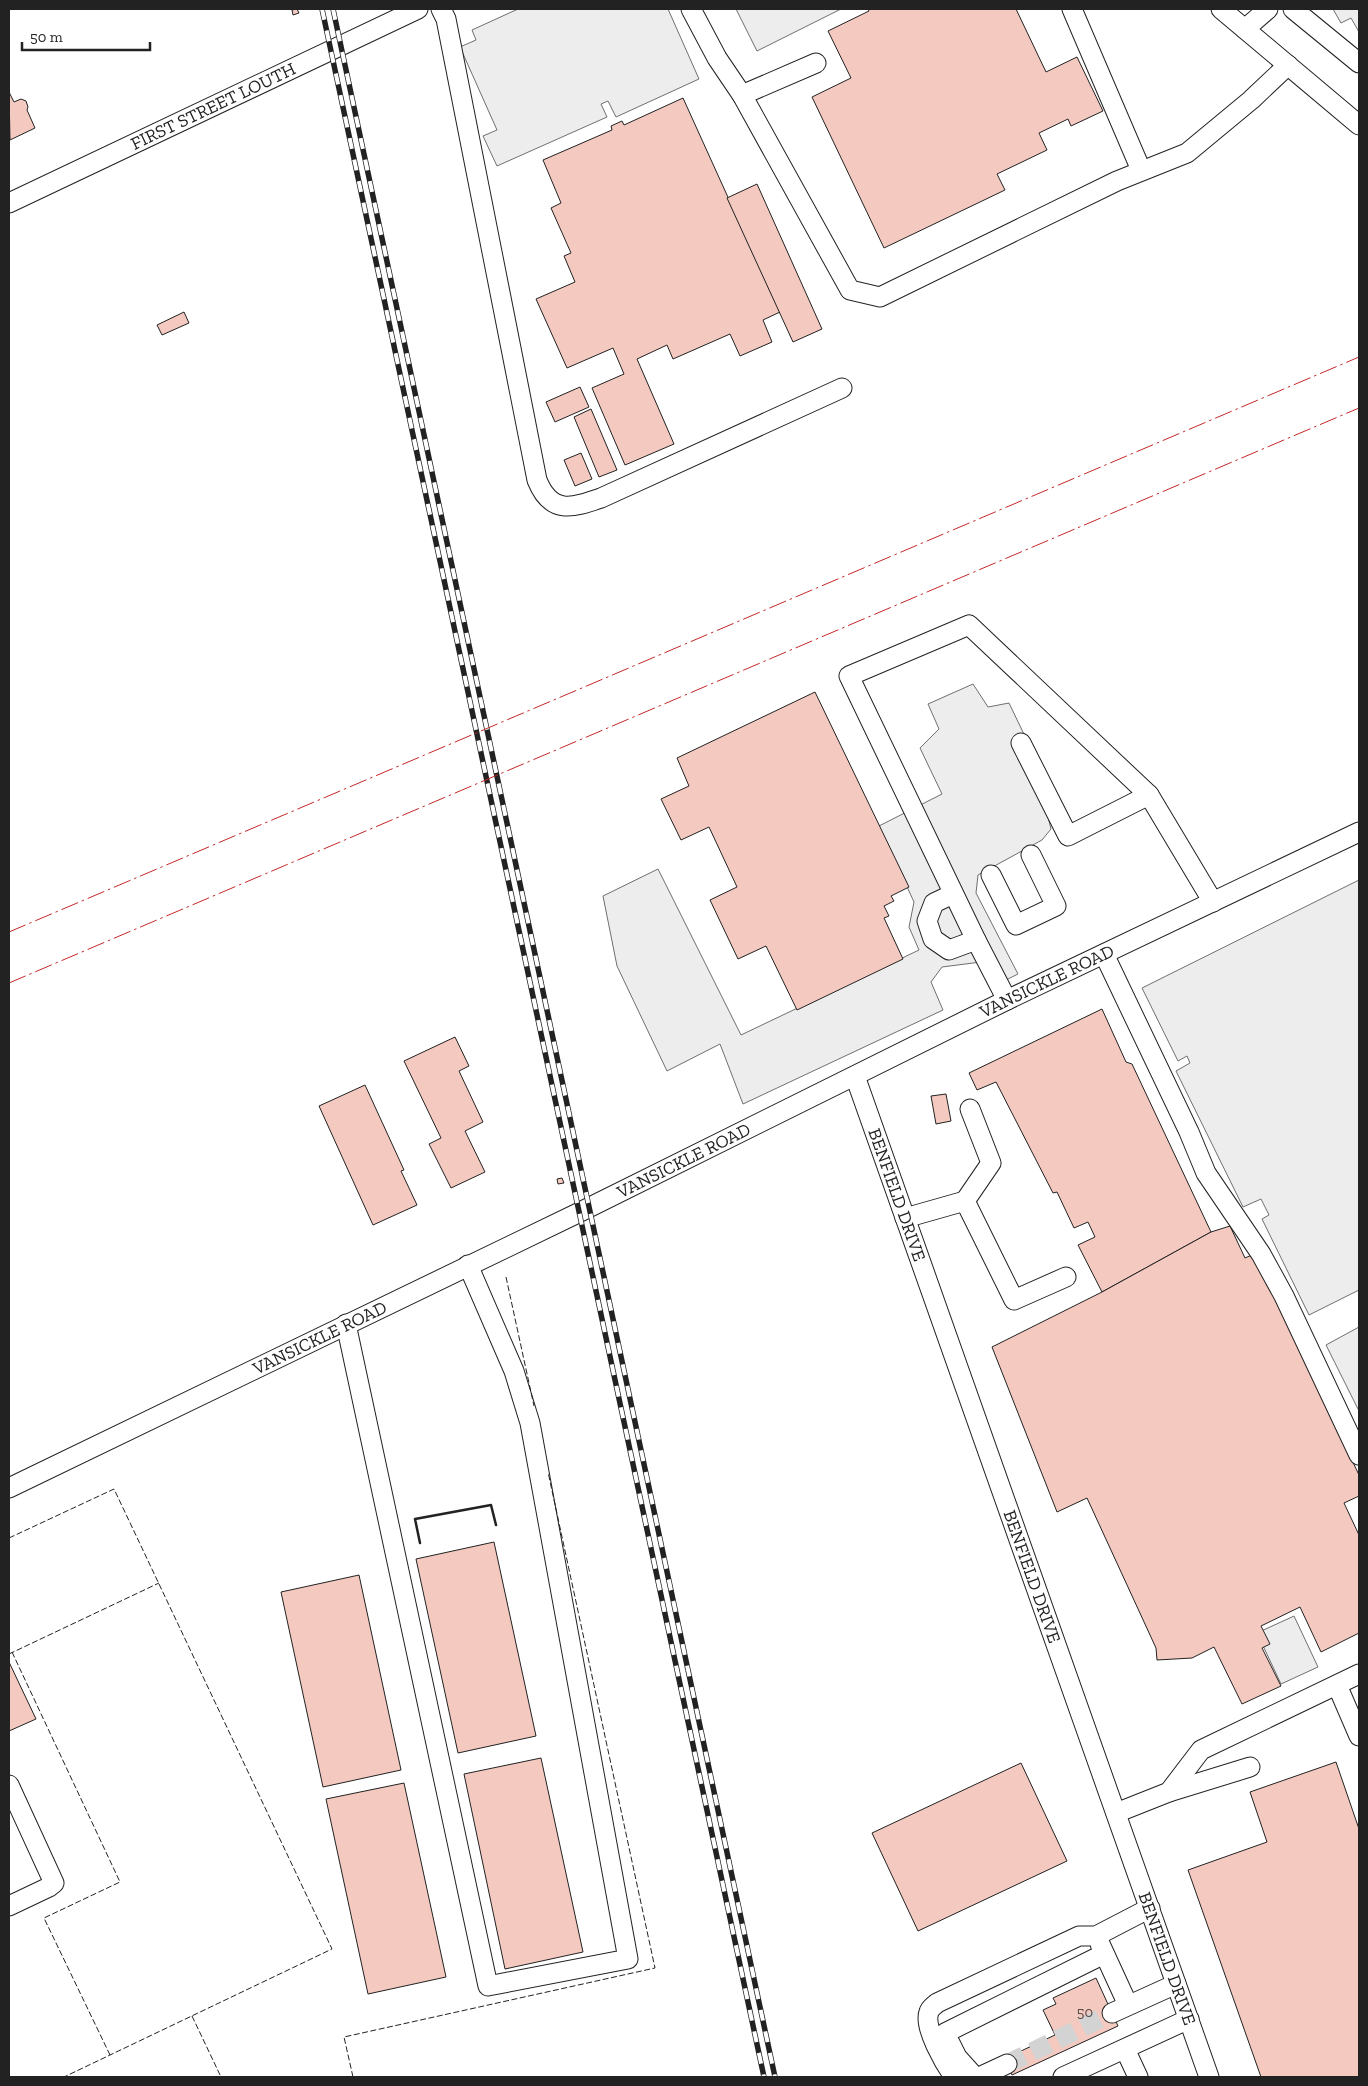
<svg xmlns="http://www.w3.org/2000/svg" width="1368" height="2086" viewBox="0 0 1368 2086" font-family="'Zilla Slab',serif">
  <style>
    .parking { fill: #ededed; stroke: #6f6f6f }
    .building { fill: #f3c9c0; stroke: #222 }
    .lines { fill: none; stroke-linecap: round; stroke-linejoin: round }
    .minor-tunnel { stroke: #d3d3d3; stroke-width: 19; stroke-dasharray: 19 9; stroke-linecap: butt }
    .minor-casing { stroke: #222; stroke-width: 21 }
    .minor { stroke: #fff; stroke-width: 19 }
    .rail-casing { stroke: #222; stroke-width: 5.5 }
    .rail { stroke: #fff; stroke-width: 4; stroke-dasharray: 11; stroke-linecap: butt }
    .fence { stroke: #222; stroke-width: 1; stroke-dasharray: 6 2.5; stroke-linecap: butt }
    .wall { stroke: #222; stroke-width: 2.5 }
    .power { stroke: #c62828; stroke-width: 1; stroke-dasharray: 18 4 2.5 4; stroke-linecap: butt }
    .labels { text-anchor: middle; stroke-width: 4; stroke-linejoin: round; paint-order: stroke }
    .number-label { font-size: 15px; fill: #564c4a }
    .street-label { font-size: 18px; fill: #222; stroke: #fff }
  </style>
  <rect width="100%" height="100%" fill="#fff"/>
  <g class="parking">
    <path d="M518,9H668L699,79L616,117L608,101L601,104L607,117L497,166L483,136L497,130L460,47L476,40L472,30Z"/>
    <path d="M736,9H841L757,51Z"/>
    <path d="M1333,9H1359V32L1351,18L1341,23Z"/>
    <path d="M973,684L988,707L1009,703L1058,805L1047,813L1051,829L1042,840L978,875L976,893L1018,974L994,986L981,962L942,967L931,982L943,1010L743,1104L720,1044L667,1071L617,966L603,896L658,869L741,1035L919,950L909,927L914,902L879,826L942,794L920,748L939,729L928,704Z"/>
    <path d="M1359,880V1290L1309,1315L1262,1219L1269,1215L1261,1199L1243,1207L1176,1071L1190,1063L1187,1056L1178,1061L1142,988Z"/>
    <path d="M1359,1327V1411L1326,1345Z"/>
    <path d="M1294,1616L1318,1667L1281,1684L1257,1633Z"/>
  </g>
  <g class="building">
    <path d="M297,9L299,13L293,15L292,10Z"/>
    <path d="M868,9H1016L1046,72L1077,57L1103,111L1071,126L1068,119L1039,133L1047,150L997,174L1005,190L884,248L812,97L851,78L828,31L869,11Z"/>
    <path d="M9,92L14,102L21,99L26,101L28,107L27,110L35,128L10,140Z"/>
    <path d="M683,98L780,312L763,320L772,342L740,356L730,334L673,359L667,345L637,359L674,444L625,465L592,388L624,374L613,348L567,368L536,299L575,282L564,256L571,253L551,208L561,203L543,160L612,130L611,126L622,121L624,125Z"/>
    <path d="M757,184L822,329L793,342L727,198Z"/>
    <path d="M184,312L189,323L162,335L157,325Z"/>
    <path d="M580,387L589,407L555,422L546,402Z"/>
    <path d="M591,409L617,470L599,477L574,417Z"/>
    <path d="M581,453L592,479L575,486L564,460Z"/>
    <path d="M815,692L909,887L891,896L894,901L884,906L889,916L884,918L903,959L797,1010L766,946L738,959L710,900L737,887L709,827L681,840L661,799L689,786L677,758Z"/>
    <path d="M1102,1009L1126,1062L1132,1064L1211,1232L1102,1292L1078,1245L1095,1237L1088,1222L1074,1228L1057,1192L1053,1193L996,1082L977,1090L969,1073Z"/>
    <path d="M455,1037L469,1066L459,1071L483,1122L465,1131L485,1172L451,1188L429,1144L441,1138L404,1061Z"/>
    <path d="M365,1085L404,1170L401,1171L417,1205L373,1225L319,1106Z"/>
    <path d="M946,1094L951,1121L936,1124L931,1096Z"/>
    <path d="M562,1178L564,1183L558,1184L557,1179Z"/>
    <path d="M1230,1226L1245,1258L1254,1254L1359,1475V1496L1344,1503L1359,1535V1633L1321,1652L1300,1607L1261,1626L1270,1644L1262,1648L1281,1686L1242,1704L1214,1647L1192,1658L1157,1660L1156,1648L1087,1498L1057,1512L992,1347L1102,1292L1211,1232Z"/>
    <path d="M494,1542L536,1736L458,1753L416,1559Z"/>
    <path d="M359,1575L401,1770L323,1787L281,1592Z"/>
    <path d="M9,1662L36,1719L9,1731Z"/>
    <path d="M541,1758L583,1952L505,1969L464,1774Z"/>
    <path d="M1336,1762L1359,1829V2077H1261L1188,1870L1267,1842L1250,1792Z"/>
    <path d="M1021,1763L1067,1861L918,1931L872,1833Z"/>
    <path d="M404,1783L446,1977L368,1994L326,1799Z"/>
    <path d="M1096,1978L1118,2026L1012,2075L1004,2059L1055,2035L1043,2010L1056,2004L1053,1998Z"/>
  </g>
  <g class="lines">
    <path class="minor-tunnel" d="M1007,2064L1112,2013"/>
    <defs>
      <g id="minor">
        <path d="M441,9L446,19L537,480C551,515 572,508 601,498L842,388"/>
        <path d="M691,9L717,58L742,95L850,290L880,297L1117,181L1187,153L1251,100L1288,65"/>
        <path d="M1072,9L1141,170"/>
        <path d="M1221,9L1359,125"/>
        <path d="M1293,9L1359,63"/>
        <path d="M1245,29L1268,9"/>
        <path d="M742,95L816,63"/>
        <path id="s1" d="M9,203L418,9"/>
        <path d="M1149,795L1213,902"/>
        <path d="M991,875L1016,925L1056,906L1031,855"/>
        <path d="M953,894L934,903L927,921L933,939L949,950L976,940L849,676L969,625L1149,795L1068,836L1021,743"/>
        <path d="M976,940L1007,1000"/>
        <path d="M1104,954L1189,1132L1206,1173L1261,1254L1284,1296L1359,1455"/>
        <path id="s2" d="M855,1076L1209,2077"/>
        <path d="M965,1201L991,1163L970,1109"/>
        <path d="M905,1218L965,1201L1014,1300L1066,1277"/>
        <path d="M346,1324L488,1986L628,1959L530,1423L514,1371L468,1265"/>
        <path id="s3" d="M9,1488L578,1213L1007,1000L1359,832"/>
        <path d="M1337,1685L1359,1736"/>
        <path d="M9,1785L54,1883L49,1887L9,1906"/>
        <path d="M1169,1792L1250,1767"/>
        <path d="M1116,1813L1169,1792L1201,1750L1359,1674"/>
        <path d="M1100,1944L1128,2005"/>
        <path d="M1112,2013L1176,1984"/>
        <path d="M1125,2049L1138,2077"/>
        <path d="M954,2077C945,2064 923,2027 929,2012C930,2008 934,2006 937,2003L1079,1936H1096L1150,1908"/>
        <path d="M975,2077L957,2057L945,2033L1104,1954"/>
        <path d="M979,2077L1007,2064"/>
        <path d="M1063,2077L1189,2019"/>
      </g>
    </defs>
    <use href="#minor" class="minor-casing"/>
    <use href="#minor" class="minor"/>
    <defs>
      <g id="rail">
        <path d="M322,9L764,2077"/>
        <path d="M333,9L775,2077"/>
      </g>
    </defs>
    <use href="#rail" class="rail-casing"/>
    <use href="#rail" class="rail"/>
    <g class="fence">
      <path d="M506,1277L534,1406"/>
      <path d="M9,1538L114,1489L332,1949L64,2077"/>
      <path d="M12,1652L120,1882L44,1918L110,2055"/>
      <path d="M9,1654L159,1583"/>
      <path d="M192,2016L221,2077"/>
      <path d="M353,2077L344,2037L655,1968L548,1472"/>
    </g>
    <path class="wall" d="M420,1543L415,1519L491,1505L496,1525"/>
    <g class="power">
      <path d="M9,932L1359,357"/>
      <path d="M9,983L1359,408"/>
    </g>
  </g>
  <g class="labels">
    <g class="number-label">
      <text x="1085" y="2017">50</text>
    </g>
    <g class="street-label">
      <text dy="6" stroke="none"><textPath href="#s1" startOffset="226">FIRST STREET LOUTH</textPath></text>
      <text dy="6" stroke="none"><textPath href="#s3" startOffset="1155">VANSICKLE ROAD</textPath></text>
      <text dy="6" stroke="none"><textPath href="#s3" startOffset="750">VANSICKLE ROAD</textPath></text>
      <text dy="6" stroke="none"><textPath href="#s2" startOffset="126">BENFIELD DRIVE</textPath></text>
      <text dy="6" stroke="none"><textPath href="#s3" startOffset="345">VANSICKLE ROAD</textPath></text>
      <text dy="6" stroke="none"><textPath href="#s2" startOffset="531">BENFIELD DRIVE</textPath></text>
      <text dy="6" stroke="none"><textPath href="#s2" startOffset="936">BENFIELD DRIVE</textPath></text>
    </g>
  </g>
  <rect width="1368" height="2086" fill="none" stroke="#222222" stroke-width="20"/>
  <path d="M22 42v8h128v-8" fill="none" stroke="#222222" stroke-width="2.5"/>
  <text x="30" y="42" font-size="15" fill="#222222" stroke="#ffffff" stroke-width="4" paint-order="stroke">50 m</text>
</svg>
